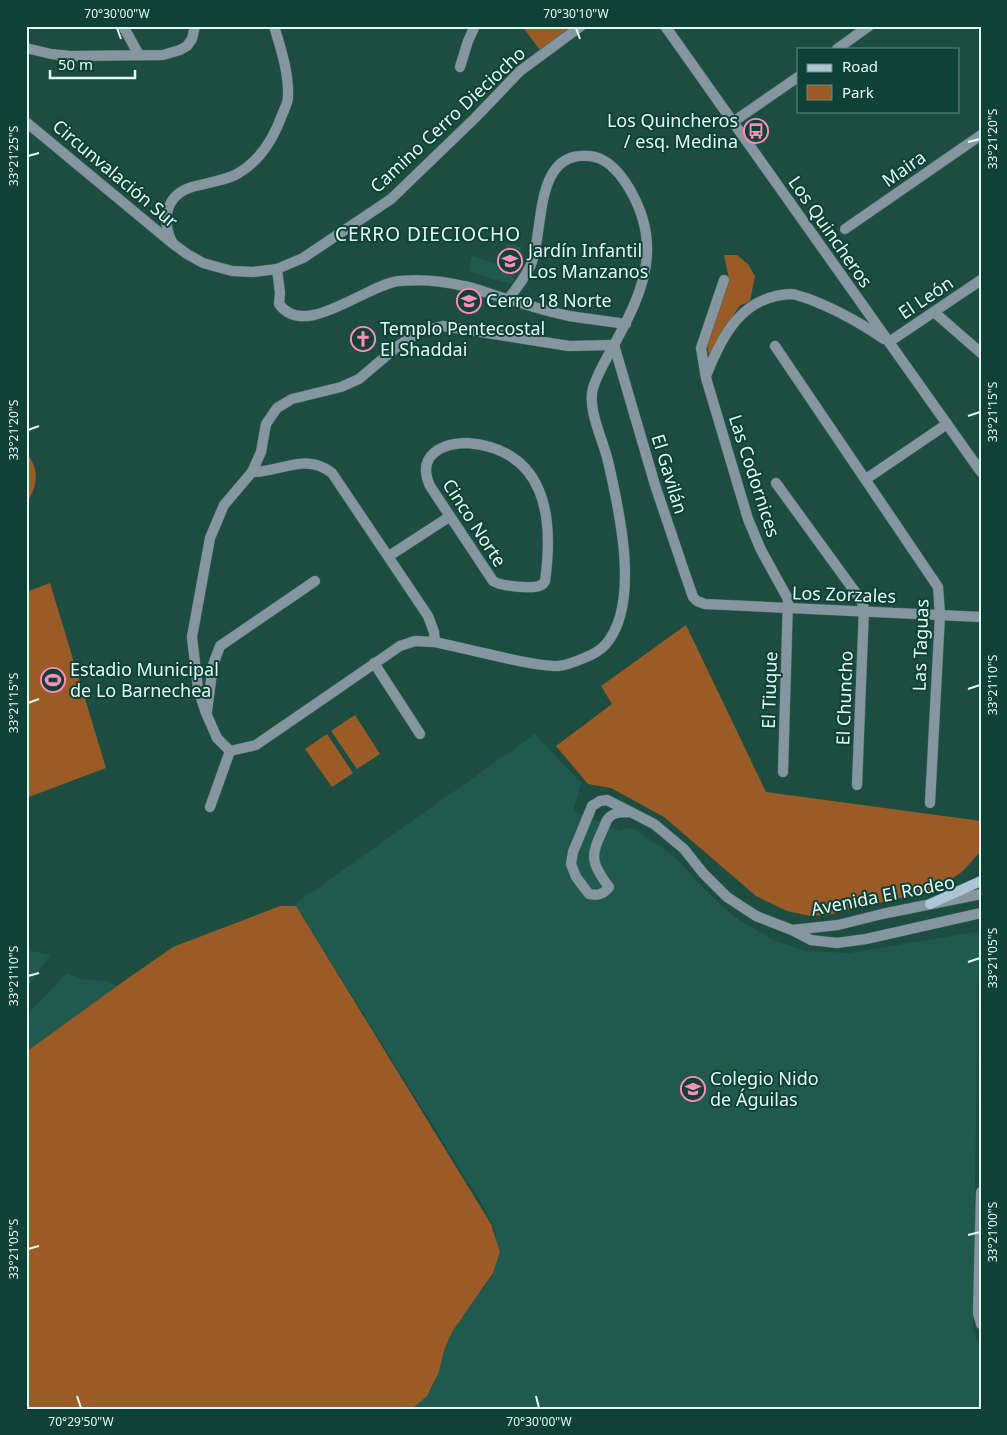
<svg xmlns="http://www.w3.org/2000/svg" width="1007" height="1435" viewBox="0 0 1007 1435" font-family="'Noto Sans',sans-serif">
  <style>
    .built { fill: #205a4e }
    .green { fill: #9b5b27 }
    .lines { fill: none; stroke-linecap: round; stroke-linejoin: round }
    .street-casing { stroke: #416c61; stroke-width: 11 }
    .secondary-casing { stroke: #416c61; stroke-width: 11 }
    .street { stroke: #8696a1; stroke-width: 10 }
    .secondary { stroke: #acc6d6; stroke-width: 10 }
    .ticks { fill: none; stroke: #e3fcf4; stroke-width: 2 }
    .labels { text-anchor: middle; stroke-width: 4; stroke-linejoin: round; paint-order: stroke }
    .street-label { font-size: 18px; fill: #e3fcf4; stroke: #104137 }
    .poi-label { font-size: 18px; fill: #e3fcf4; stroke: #104137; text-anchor: start }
    .neighbourhood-label { font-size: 19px; letter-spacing: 1px; fill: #e3fcf4; stroke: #104137 }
    .neatline { fill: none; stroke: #e3fcf4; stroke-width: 2 }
    .ticks-label { font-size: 12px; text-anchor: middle; fill: #e3fcf4 }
  </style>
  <rect width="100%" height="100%" fill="#1d4c41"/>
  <g class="built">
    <path d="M507,243L522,247L512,284L469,272L472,256L501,265Z"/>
    <path d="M535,734L581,783L573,811L620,831L626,828L635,829L676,858L703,888L733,916L771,939L806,951L849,953L981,931L978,972L973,1329L977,1341L981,1344V1409H412L431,1390L438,1373L442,1352L453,1330L492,1276L499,1256L495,1230L483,1206L295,904Z"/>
    <path d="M26,950L50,955L26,989Z"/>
    <path d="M67,973L80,979L105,981L117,986L26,1052V1016Z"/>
  </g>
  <g class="green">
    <path d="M522,26H572L540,50Z"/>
    <path d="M724,255H737L748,264L755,276L750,301L739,306L709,356L707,346L729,279Z"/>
    <path d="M26,453C40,468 38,488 26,503Z"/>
    <path d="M50,583L106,768L26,798V592Z"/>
    <path d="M686,625L766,792L981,821V851L963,871L935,890L828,915L810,916L787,911L756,896L664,817L611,788L588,784L556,746L612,704L601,686Z"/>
    <path d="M355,715L380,754L357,769L331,731Z"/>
    <path d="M327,734L353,773L332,787L305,749Z"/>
    <path d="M280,906H296L491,1224L500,1252L493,1273L452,1332L444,1350L439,1372L427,1396L412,1409H26V1052L117,986L173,947Z"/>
  </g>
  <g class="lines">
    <defs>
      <g id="street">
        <path d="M123,26L139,55"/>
        <path d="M665,26L981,472"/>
        <path d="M26,48L51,54L70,56L163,55L180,50L187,46L192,39L195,26"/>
        <path d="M837,49L869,26"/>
        <path d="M460,67L468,41L475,26"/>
        <path d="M26,122L172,243L187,254L203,263L232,271L253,272L277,269L303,258L391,199L475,118L520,71L581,26"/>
        <path d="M733,122L798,77"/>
        <path d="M845,229L981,135"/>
        <path d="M172,242C161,219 166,195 192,187C206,183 220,181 233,176C258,164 273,140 282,115C284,110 288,103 288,97C289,73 281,49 274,26"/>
        <path d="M277,269L280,293L279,304C305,340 365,285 399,281C420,279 444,281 464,286C479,289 495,296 511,300C530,306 550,312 569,316C588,319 607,321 626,324"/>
        <path d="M724,280L701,348L706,378L748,519L761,550L788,599L783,772"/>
        <path d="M934,312L981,353"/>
        <path d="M889,342L981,280"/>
        <path d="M614,345L655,485L683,568L693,597L697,601L705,604L981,617"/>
        <path d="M775,346L938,587L940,615L930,803"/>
        <path d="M706,376C722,335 742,296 791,294C796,294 801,297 806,298C834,308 859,322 884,339"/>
        <path d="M468,443C546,450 554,517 545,581C543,584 543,585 539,586C530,589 500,586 493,581L430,486C416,455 442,443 468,443Z"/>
        <path d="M252,472C281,472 306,452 332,473L428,616L434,632L435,642"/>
        <path d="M866,479L947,424"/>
        <path d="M776,483L861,600L864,608L857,785"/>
        <path d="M389,556L449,517"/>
        <path d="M374,663L420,734"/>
        <path d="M207,711L213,665L220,646L315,581"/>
        <path d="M230,751L256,745L400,646L415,641L435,642C457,647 479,652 501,657C519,661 539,666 558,666C567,665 575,662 584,658C592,655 600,651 606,644C641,603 619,509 608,461C603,440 587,409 593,388C598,372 607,358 615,343C644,290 663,245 629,188C620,173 607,157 589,156C534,150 544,229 532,262C527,276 516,288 508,300"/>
        <path d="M230,751L217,738L206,713L198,689L192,637L210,538L224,505L252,472L261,452L266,424L277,408L292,399L341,387L359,379L398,346L419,332L443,326L569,346L614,345"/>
        <path d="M210,807L230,751"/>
        <path d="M631,812C622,812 612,812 607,820C593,853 586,857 609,887C604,894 598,896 589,894L576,877L571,864L573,852L592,806L600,801L607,800L654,824L684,849L703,873L727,897L756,916L792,930L811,940L837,943L866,939L981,913"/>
        <path d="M792,930L838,925L882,914L981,894"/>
        <path d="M981,1192L978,1313L981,1324"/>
      </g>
      <path id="secondary" d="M930,904L981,881"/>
    </defs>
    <use href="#street" class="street-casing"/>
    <use href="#secondary" class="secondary-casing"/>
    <use href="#street" class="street"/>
    <use href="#secondary" class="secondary"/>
  </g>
  <path class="ticks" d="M117,28L121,39M576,28L580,39M968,142L980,139M28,156L39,153M968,416L980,412M28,430L39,426M968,689L980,685M28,703L39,699M968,962L980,958M28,976L39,973M968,1235L980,1232M28,1249L39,1246M77,1396L81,1408M536,1396L539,1408"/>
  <defs>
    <symbol id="bus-ring" viewBox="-11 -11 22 22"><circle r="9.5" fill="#104137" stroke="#ff8eba" stroke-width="1.5"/><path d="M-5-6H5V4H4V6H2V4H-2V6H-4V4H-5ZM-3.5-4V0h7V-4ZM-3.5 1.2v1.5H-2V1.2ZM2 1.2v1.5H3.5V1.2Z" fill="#ff8eba"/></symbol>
    <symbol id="school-ring" viewBox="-11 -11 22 22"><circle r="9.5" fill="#104137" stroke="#ff8eba" stroke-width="1.5"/><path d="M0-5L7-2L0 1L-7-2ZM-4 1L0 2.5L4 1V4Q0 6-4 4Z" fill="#ff8eba"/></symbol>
    <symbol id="church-ring" viewBox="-11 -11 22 22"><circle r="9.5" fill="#104137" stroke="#ff8eba" stroke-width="1.5"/><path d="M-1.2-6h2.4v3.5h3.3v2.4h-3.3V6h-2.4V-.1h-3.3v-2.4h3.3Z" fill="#ff8eba"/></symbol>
    <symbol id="stadium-ring" viewBox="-11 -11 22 22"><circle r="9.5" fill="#104137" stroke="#ff8eba" stroke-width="1.5"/><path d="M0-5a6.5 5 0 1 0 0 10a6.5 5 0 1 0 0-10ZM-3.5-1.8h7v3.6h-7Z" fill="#ff8eba"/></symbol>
  </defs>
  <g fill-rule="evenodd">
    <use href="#bus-ring" x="742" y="117" width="28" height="28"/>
    <use href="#school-ring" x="496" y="247" width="28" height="28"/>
    <use href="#school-ring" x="455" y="287" width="28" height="28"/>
    <use href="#church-ring" x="349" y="325" width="28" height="28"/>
    <use href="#stadium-ring" x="39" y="666" width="28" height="28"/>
    <use href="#school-ring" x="679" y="1075" width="28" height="28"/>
  </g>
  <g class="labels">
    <g class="street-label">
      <text transform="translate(448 120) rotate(-43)" y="6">Camino Cerro Dieciocho</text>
      <text transform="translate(904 169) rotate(-35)" y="6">Maira</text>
      <text transform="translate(115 174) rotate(40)" y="6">Circunvalación Sur</text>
      <text transform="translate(830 232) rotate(55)" y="6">Los Quincheros</text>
      <text transform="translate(926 298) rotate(-34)" y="6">El León</text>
      <text transform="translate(669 474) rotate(73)" y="6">El Gavilán</text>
      <text transform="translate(754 476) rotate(72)" y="6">Las Codornices</text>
      <text transform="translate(474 523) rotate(57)" y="6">Cinco Norte</text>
      <text transform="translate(844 595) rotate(2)" y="6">Los Zorzales</text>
      <text transform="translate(921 645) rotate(-88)" y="6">Las Taguas</text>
      <text transform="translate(770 690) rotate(-88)" y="6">El Tiuque</text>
      <text transform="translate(845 698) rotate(-88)" y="6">El Chuncho</text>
      <text transform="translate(883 896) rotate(-11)" y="6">Avenida El Rodeo</text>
    </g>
    <g class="poi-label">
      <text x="738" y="127" text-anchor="end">Los Quincheros<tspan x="738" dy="21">/ esq. Medina</tspan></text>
      <text x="528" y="257">Jardín Infantil<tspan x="528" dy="21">Los Manzanos</tspan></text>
      <text x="486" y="307">Cerro 18 Norte</text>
      <text x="380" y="335">Templo Pentecostal<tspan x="380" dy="21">El Shaddai</tspan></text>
      <text x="70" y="676">Estadio Municipal<tspan x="70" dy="21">de Lo Barnechea</tspan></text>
      <text x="710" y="1085">Colegio Nido<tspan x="710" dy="21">de Águilas</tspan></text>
    </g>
    <g class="neighbourhood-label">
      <text x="428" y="241">CERRO DIECIOCHO</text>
    </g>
  </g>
  <rect width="1007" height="1435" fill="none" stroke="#104137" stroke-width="55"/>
  <rect x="797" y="48" width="162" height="65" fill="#104137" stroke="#648c83"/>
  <rect x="807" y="64" width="25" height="8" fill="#acc6d6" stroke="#648c83"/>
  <text x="842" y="72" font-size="15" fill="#e3fcf4">Road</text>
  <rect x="807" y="85" width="25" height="15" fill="#9b5b27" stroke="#648c83"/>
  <text x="842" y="98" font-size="15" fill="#e3fcf4">Park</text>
  <path d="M50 70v8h85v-8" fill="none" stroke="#e3fcf4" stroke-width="2.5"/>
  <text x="58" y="70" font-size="15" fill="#e3fcf4" stroke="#104137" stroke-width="4" paint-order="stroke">50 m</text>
  <rect x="28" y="28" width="952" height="1380" class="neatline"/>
  <g class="ticks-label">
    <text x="117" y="18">70°30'00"W</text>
    <text x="576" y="18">70°30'10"W</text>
    <text transform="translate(993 139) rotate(-90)" y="4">33°21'20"S</text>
    <text transform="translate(14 156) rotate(-90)" y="4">33°21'25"S</text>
    <text transform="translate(993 412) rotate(-90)" y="4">33°21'15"S</text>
    <text transform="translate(14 430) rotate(-90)" y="4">33°21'20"S</text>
    <text transform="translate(993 685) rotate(-90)" y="4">33°21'10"S</text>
    <text transform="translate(14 703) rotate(-90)" y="4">33°21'15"S</text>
    <text transform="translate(993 958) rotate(-90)" y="4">33°21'05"S</text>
    <text transform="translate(14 976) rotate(-90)" y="4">33°21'10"S</text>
    <text transform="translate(993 1232) rotate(-90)" y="4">33°21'00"S</text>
    <text transform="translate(14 1249) rotate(-90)" y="4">33°21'05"S</text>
    <text x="81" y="1426">70°29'50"W</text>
    <text x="539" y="1426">70°30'00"W</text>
  </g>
</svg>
